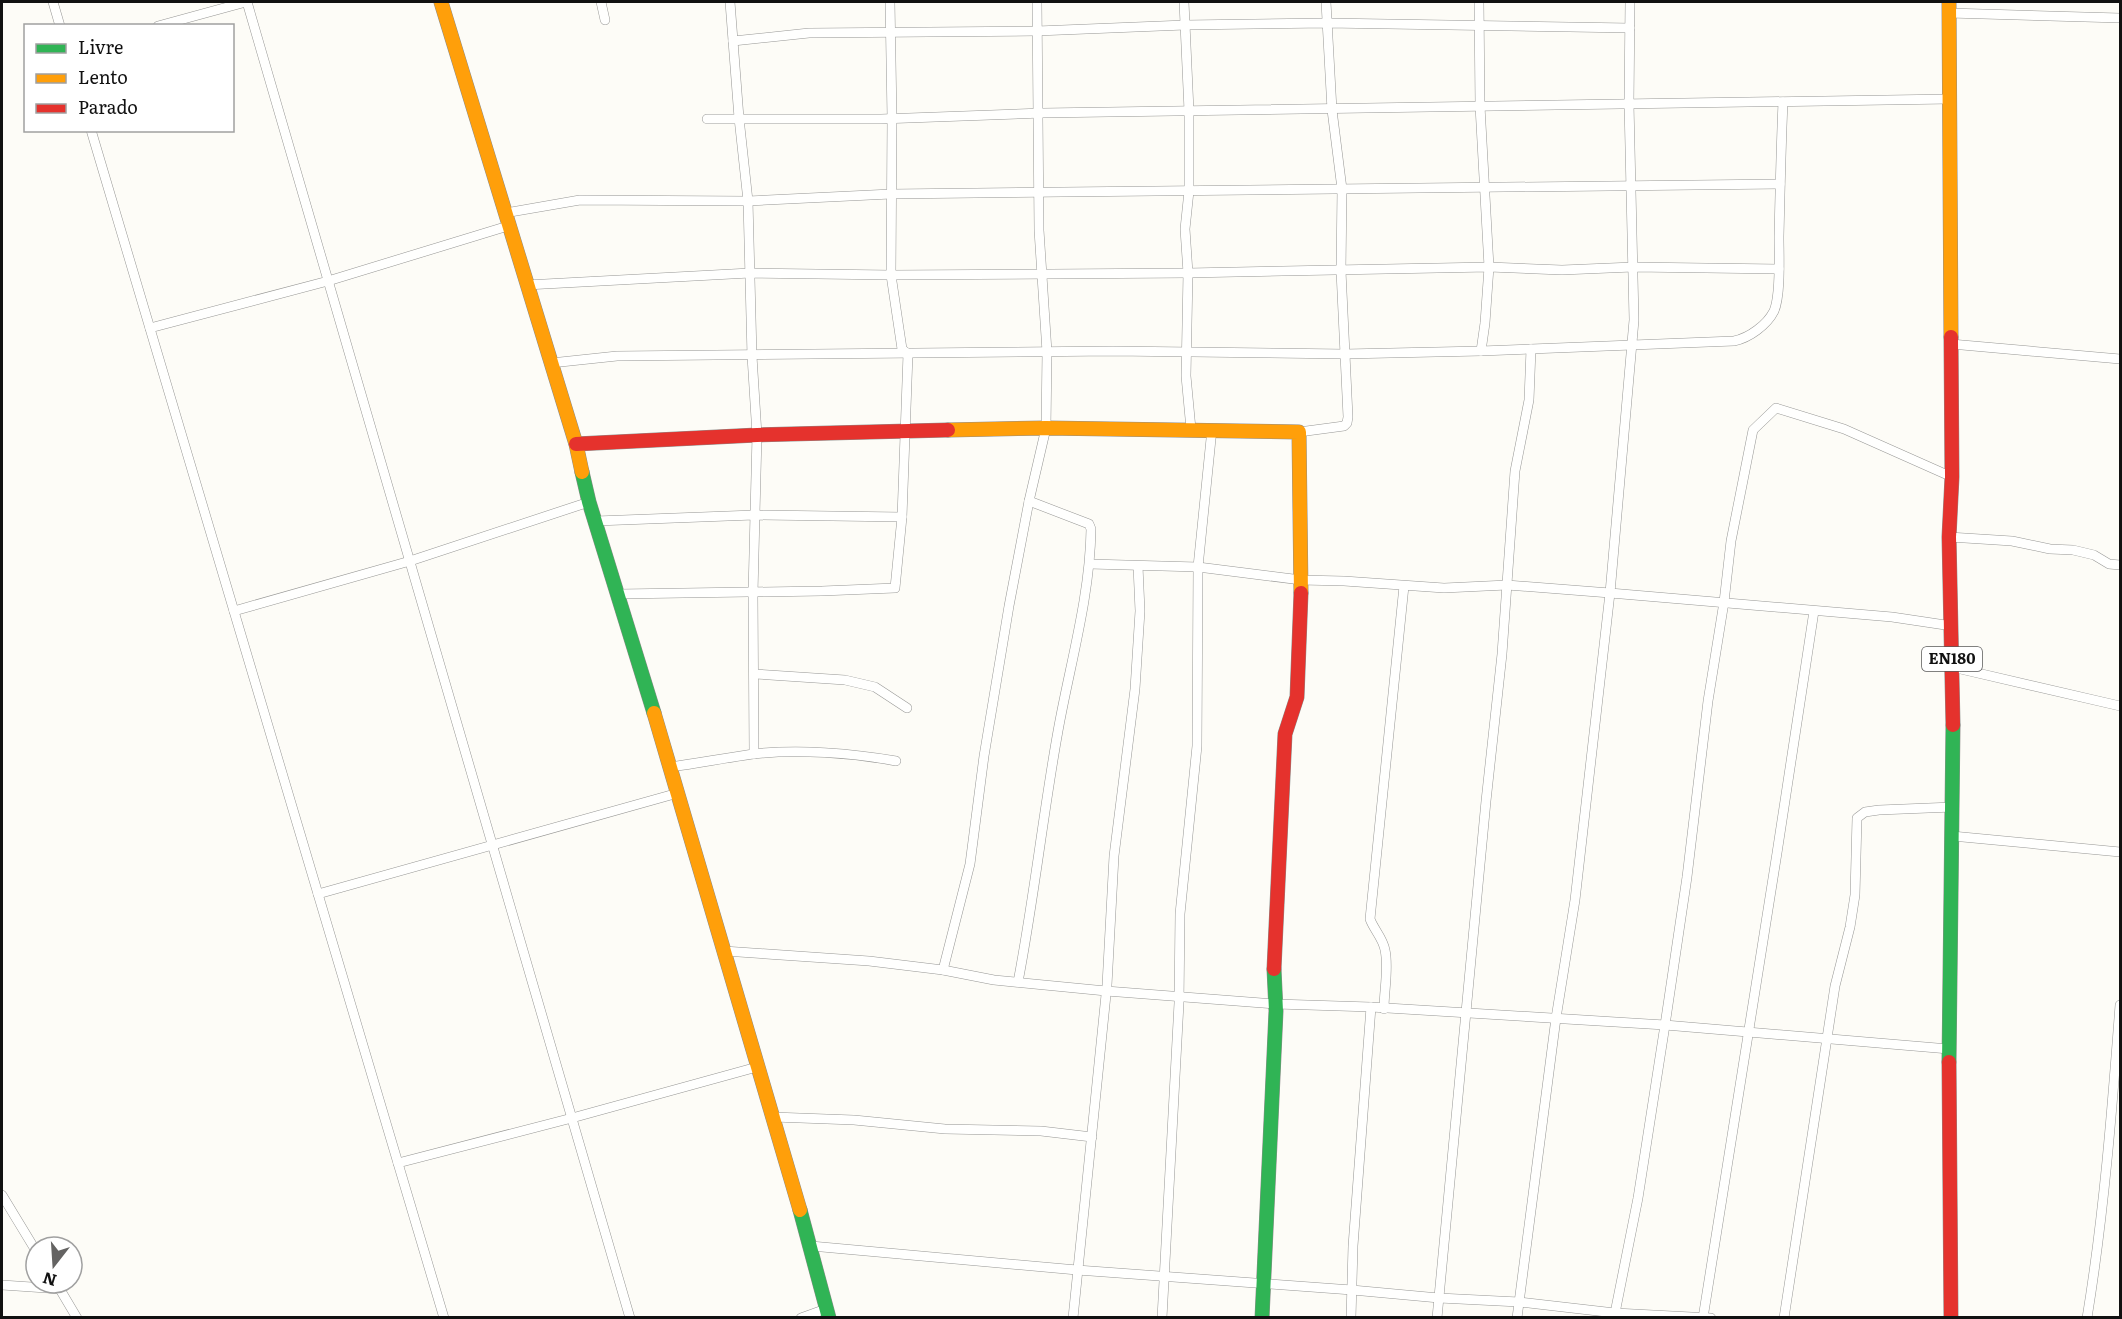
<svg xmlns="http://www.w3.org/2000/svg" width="2122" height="1319" viewBox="0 0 2122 1319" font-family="Literata,serif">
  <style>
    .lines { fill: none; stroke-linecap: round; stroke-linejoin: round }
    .street-casing { stroke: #979795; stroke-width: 10 }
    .fast-casing { stroke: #8e8d8b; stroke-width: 15 }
    .slow-casing { stroke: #8e8d8b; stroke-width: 15 }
    .jam-casing { stroke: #8e8d8b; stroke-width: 15 }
    .street { stroke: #fffffe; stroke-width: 9 }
    .fast { stroke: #30b455; stroke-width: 14 }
    .slow { stroke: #ff9f0a; stroke-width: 14 }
    .jam { stroke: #e5322d; stroke-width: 14 }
    .labels { text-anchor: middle; stroke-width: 6; stroke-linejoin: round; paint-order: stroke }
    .shield { fill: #fff; stroke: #585858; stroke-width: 1.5 }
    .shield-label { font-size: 15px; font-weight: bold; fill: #111 }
  </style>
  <rect width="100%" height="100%" fill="#fdfcf7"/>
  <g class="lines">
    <defs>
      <g id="street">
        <path d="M53,2L60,26"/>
        <path d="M247,2L630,1318"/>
        <path d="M601,2L605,20"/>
        <path d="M730,2L739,118L748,201L752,356L757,435L753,593L754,754"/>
        <path d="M1184,2L1189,111V191L1185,229L1188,273L1186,376L1191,429"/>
        <path d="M1479,2L1480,106L1489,267L1485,323L1481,351"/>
        <path d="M1949,13L2120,18"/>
        <path d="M158,26L246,2"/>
        <path d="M733,41L809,33L1037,31L1185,25L1327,23L1630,28"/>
        <path d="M707,119H881L1043,113L1949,99"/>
        <path d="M91,130L444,1318"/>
        <path d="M505,213L580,200L748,201L891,194L1780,184"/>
        <path d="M526,285L750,273L891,275L1188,273L1489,267L1562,270L1633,267L1779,269"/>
        <path d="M150,328L328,281L508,226"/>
        <path d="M1951,344L2120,359"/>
        <path d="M551,363L617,356L1113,351L1345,354L1481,351L1734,341C1749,338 1767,325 1774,311C1781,295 1779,255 1779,237C1780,192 1781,147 1783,102"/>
        <path d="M1299,432L1344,426L1347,423L1348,417L1341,271L1342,189L1332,110L1326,2"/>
        <path d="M596,521L754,515L902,517"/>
        <path d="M1949,537L2012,541L2050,549L2073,550L2094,555L2109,564L2120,565"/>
        <path d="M1090,564L1198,567L1301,580L1344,581L1444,588L1507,585L1610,593L1892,617L1952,626"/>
        <path d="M619,594L822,591L895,588L902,517L908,354L902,349L891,275L892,118L890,2"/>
        <path d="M234,611L410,561L589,502"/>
        <path d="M1952,667L2120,706"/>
        <path d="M755,674L845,680L875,687L907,708"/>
        <path d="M671,767C698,763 726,758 753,754C798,749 852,753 896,761"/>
        <path d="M1952,836L2120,852"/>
        <path d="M318,894L678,793"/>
        <path d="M724,951L869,961L943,970L994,980L1106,991L1276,1004L1371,1007L1665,1025L1949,1049"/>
        <path d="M943,970L970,864L984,756L1009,606L1029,501L1046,428L1047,352L1039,230L1037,2"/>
        <path d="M1018,982C1034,899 1043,814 1058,731C1070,664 1090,597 1091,529L1089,524L1029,501"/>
        <path d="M1384,1009C1384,990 1389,968 1385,950C1383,938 1374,930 1370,919L1404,586"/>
        <path d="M773,1117L854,1120L945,1129L1041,1131L1092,1137"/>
        <path d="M398,1163L572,1118L757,1067"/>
        <path d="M2,1195L36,1251"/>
        <path d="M811,1246L1077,1270L1352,1290L1439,1298L1519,1302L1615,1313L1711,1318"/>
        <path d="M2,1285L61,1289"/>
        <path d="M58,1286L77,1318"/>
        <path d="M801,1318L826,1309"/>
        <path d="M1073,1318L1107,985L1114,856L1135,689L1140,611L1138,566"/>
        <path d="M1162,1318L1179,1003L1180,914L1197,746L1198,567L1212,429"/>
        <path d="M1351,1318L1353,1246L1371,1007"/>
        <path d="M1437,1318L1486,801L1502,654L1515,471L1529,400L1531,349"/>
        <path d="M1517,1318L1556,1018L1575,900L1610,593L1634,320L1629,104L1630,2"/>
        <path d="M1614,1318L1638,1198L1665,1025L1687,877L1708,701L1724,602L1731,541L1753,430L1776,408L1844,429L1952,477"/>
        <path d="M1703,1318L1777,853L1814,611"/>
        <path d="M1784,1318L1835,986L1850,927L1855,895L1857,818L1865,812L1879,810L1953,807"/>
        <path d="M2087,1318C2104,1214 2112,1110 2120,1005"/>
      </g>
      <g id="fast">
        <path d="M582,472L589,502L654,713"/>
        <path d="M1949,1062L1953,725"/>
        <path d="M800,1210L829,1318"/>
        <path d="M1262,1318L1276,1011L1274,969"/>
      </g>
      <g id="slow">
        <path d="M441,2L576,444L582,472"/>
        <path d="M1949,2L1951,337"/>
        <path d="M948,430L1046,428L1299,432L1301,593"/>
        <path d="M654,713L800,1210"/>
      </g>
      <g id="jam">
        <path d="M1951,337L1952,477L1949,537L1953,725"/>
        <path d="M576,444L757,435L948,430"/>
        <path d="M1274,969L1285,734L1297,697L1301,593"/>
        <path d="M1949,1062L1951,1318"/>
      </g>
    </defs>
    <use href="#street" class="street-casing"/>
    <use href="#fast" class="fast-casing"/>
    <use href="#slow" class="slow-casing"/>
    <use href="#jam" class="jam-casing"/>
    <use href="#street" class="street"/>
    <use href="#fast" class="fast"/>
    <use href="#slow" class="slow"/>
    <use href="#jam" class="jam"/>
  </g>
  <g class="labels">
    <rect class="shield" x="1922" y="647" width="60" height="24" rx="4.5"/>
    <g class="shield-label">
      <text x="1952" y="664">EN180</text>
    </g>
  </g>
  <rect width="2122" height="1319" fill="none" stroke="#111111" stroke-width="6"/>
  <rect x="24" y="24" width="210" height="108" fill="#ffffff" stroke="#a0a0a0" stroke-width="1.5"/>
  <rect x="36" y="44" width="30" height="9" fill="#30b455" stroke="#a0a0a0" stroke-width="1.5"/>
  <text x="78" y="54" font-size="18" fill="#111111">Livre</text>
  <rect x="36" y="74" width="30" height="9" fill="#ff9f0a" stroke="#a0a0a0" stroke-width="1.5"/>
  <text x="78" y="84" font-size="18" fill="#111111">Lento</text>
  <rect x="36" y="104" width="30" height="9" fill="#e5322d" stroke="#a0a0a0" stroke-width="1.5"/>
  <text x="78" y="114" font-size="18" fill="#111111">Parado</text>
  <g transform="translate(54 1265) rotate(197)"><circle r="28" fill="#ffffff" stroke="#a0a0a0" stroke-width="1.5"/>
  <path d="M0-4.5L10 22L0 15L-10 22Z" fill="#646362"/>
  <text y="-9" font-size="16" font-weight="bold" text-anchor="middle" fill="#111111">N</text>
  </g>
</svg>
